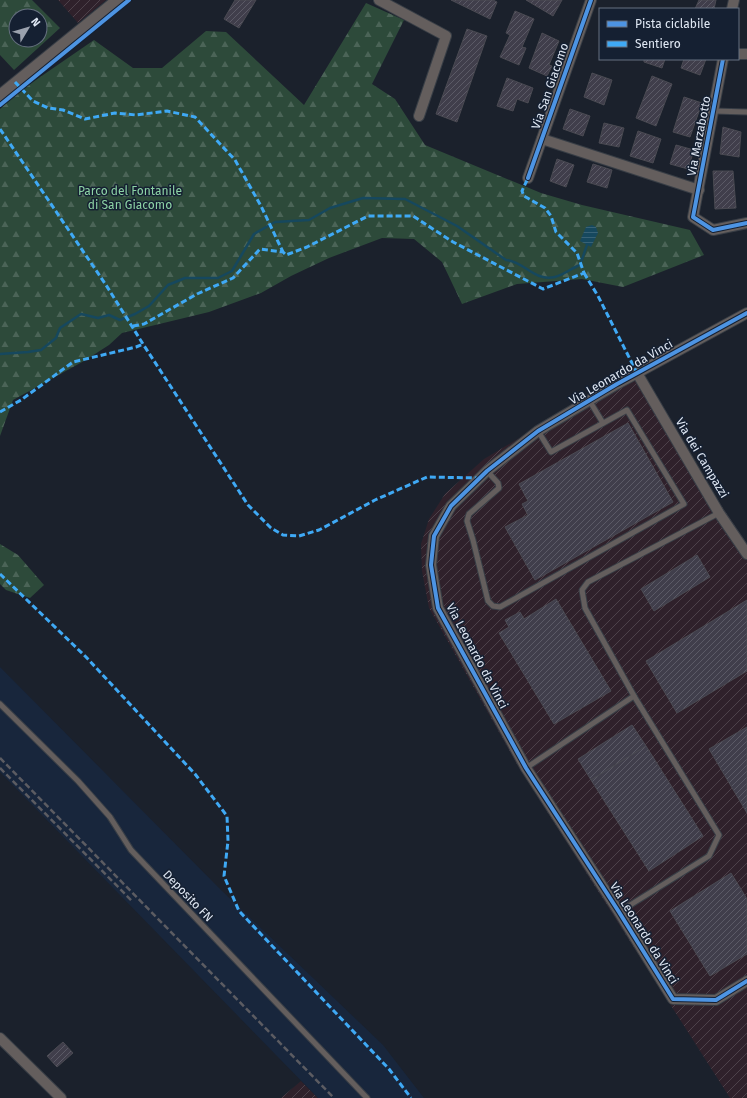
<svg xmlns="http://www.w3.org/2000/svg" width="747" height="1098" viewBox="0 0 747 1098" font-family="'Fira Sans',sans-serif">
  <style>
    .industrial { fill: url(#industrial-furrows) }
    .built { fill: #18263c }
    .forest { fill: url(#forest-firs); fill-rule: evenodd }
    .water { fill: url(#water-rules) }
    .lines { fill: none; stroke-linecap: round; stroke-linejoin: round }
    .stream { stroke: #16485e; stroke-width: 2.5 }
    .building { fill: url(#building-hatch); stroke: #4a4a52 }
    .service-casing { stroke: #383e46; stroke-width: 7 }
    .minor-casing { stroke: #383e46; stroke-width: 12 }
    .tertiary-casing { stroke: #383e46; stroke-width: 14 }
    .service { stroke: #645e5d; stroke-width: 5 }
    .minor { stroke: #645e5d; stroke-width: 10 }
    .tertiary { stroke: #645e5d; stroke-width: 12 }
    .rail { stroke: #5c5c62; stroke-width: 2.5; stroke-dasharray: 6 3; stroke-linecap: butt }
    .quiet { stroke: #3fa9f5; stroke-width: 3; stroke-dasharray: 6 3; stroke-linecap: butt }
    .cycleway-casing { stroke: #152032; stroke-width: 6 }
    .cycleway { stroke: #4d94e3; stroke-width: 4 }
    .labels { text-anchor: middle; stroke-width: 3; stroke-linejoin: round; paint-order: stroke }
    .street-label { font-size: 12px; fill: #e0e8f4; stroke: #152032 }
    .park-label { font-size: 12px; fill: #8dd3a5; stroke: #152032 }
  </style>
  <defs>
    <pattern id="industrial-furrows" width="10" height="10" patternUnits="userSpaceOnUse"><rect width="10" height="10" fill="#2f212b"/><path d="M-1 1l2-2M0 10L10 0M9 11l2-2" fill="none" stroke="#4d414a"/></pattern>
    <pattern id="forest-firs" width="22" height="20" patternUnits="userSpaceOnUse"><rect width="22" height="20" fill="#2d4a3a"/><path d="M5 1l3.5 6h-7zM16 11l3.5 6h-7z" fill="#4b6457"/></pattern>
    <pattern id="water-rules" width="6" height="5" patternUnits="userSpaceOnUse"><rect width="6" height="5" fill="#16485e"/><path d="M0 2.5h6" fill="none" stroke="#386276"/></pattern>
    <pattern id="building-hatch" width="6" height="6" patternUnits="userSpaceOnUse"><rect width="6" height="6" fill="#403e4b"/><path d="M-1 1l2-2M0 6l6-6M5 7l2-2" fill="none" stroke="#5b5a66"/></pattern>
  </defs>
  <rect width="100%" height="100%" fill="#1b212c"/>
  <g class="industrial">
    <path d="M58,0H106L78,23Z"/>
    <path d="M631,371L747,544V1098H730L518,766L429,608L422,571L421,544L429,519L445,494L484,459Z"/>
    <path d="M301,1081L318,1098H281Z"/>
  </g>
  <path class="built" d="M0,667L221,890L383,1045L424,1098H318L0,772Z"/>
  <g class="forest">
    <path d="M0,0H32L60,28L14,70L0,55ZM16,16H40V40H16Z"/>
    <path d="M366,3L404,20L372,84L395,99L425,145L541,193L582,205L690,230L704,255L623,287L582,279L517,284L462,304L442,262L414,239L382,238L329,258L291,276L261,293L209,312L122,333L109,345L84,361L13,400L0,436V109L14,95L94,40L133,68H162L206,31L226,32L304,105Z"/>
    <path d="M0,544L18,555L44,585L30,598L6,590L0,584Z"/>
  </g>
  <path class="water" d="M592,225L596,227L598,233L591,247L580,241L586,227Z"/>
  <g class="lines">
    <path class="stream" d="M0,354L28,352L41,350L56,338L60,328L81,314L98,318L109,315L120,320L135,314L149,306L168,285L185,278H218L232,271L254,234L275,222L309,220L330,208L363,198L405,199L457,226L506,260C524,261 534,282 555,277C563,275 572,268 580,265L587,245"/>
  </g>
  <g class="building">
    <path d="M235,0H256L239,28L224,19Z"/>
    <path d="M451,0H493L497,2L490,19Z"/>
    <path d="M526,0H562L553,16Z"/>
    <path d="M699,0H716L714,9H695Z"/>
    <path d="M515,11L534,19L522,47L526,48L519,65L500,57L510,35L506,33Z"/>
    <path d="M467,29L487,36L457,122L436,114Z"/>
    <path d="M542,33L559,41L549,65L552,66L547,76L529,68Z"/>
    <path d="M644,59H665L662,68L644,62Z"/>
    <path d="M684,59H706L700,75L681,68Z"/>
    <path d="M592,73L612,80L604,105L584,97Z"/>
    <path d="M652,76L672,84L656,126L636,118Z"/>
    <path d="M507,78L533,88L528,103L517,99L513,111L497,106Z"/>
    <path d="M684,97L702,103L690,137L673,132Z"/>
    <path d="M570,109L590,116L583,136L563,129Z"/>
    <path d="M604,123L624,128L619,147L599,143Z"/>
    <path d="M723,127L741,132L739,157L720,154Z"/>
    <path d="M638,131L661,139L653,163L630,156Z"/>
    <path d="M676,145L694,150L688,169L670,164Z"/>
    <path d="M557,159L574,165L566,187L550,181Z"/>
    <path d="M593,164L612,170L607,188L587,182Z"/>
    <path d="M713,171H733L736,208L715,209Z"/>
    <path d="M628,423L673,502L535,580L505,527L528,515L522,504L528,501L519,484Z"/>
    <path d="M697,555L710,577L654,611L641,589Z"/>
    <path d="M556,599L611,691L554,724L499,633L509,627L505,620L520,612L524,619Z"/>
    <path d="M747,600V671L677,713L646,661Z"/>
    <path d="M632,725L646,746L591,780L578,759Z"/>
    <path d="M747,727V813L709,749Z"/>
    <path d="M646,746L703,836L649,871L591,780Z"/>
    <path d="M731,873L747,899V954L710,976L670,911Z"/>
    <path d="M63,1042L73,1053L57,1067L47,1056Z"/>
  </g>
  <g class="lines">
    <defs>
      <g id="service">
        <path d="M714,111L747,112"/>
        <path d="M589,400L603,423"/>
        <path d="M487,471L498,483L499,488L469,514L467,521L473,540L488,601L493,606L500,607L684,504L627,410L551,452L538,431"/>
        <path d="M634,696L585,608L582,590L588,582L719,513"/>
        <path d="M0,704L78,781L110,817L131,850L367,1098"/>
        <path d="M526,768L634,696L719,835L709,856L619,912"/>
      </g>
      <g id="minor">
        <path d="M379,0L446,36L419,116"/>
        <path d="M732,9L734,0"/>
        <path d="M738,54H747"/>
        <path d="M723,59L693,217L713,230L747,223"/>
        <path d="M542,139L699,190"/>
        <path d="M528,178L591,0"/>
        <path d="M747,313L617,384L538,431L487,471L451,506L434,536L431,565L438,608L526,768L619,912L673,999L716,1000L747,981"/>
        <path d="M637,373L719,513L747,554"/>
        <path d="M0,1038L61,1098"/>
      </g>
      <path id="tertiary" d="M0,96L118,0"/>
    </defs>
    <use href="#service" class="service-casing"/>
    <use href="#minor" class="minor-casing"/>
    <use href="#tertiary" class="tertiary-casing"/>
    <use href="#service" class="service"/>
    <use href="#minor" class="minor"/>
    <use href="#tertiary" class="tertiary"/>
    <g class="rail">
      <path d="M0,758L334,1098"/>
      <path d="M0,768L132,901"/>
    </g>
    <g class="quiet">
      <path d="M15,82L33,101L48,108L63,110L85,119L115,113L136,115L167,111L195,117L235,160L261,206L283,252"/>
      <path d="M0,129L106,285L143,344L248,505L271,528L283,535L299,536L319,530L375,500L427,477L480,478"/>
      <path d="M584,273L598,296L637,373"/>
      <path d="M133,326L144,324L197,294L233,278L260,249L283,252L286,255L307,247L368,216H413L453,242L543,289L584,273L577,253L556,232L551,216L545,208L524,196L522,191L528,178"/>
      <path d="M0,412L21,400L73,362L136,347L143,344"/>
      <path d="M0,574L86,657L195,774L227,816L228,841L224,876L239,911L389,1069L411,1098"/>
    </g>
    <defs>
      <g id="cycleway">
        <path d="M723,59L693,217L713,230L747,223"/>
        <path d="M0,105L129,0"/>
        <path d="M528,178L591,0"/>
        <path d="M747,313L617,384L538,431L487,471L451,506L434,536L431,565L438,608L526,768L619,912L673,999L716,1000L747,981"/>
      </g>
    </defs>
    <use href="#cycleway" class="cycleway-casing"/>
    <use href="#cycleway" class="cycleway"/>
  </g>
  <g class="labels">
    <g class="street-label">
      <text transform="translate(550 86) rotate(-71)" y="4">Via San Giacomo</text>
      <text transform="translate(699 136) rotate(-79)" y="4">Via Marzabotto</text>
      <text transform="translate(621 372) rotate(-30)" y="4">Via Leonardo da Vinci</text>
      <text transform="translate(702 458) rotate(59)" y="4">Via dei Campazzi</text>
      <text transform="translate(477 656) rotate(62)" y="4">Via Leonardo da Vinci</text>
      <text transform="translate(188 896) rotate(46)" y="4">Deposito FN</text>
      <text transform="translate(644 933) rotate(58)" y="4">Via Leonardo da Vinci</text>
    </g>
    <g class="park-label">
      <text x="130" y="195">Parco del Fontanile<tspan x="130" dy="14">di San Giacomo</tspan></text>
    </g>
  </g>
  <rect x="599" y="8" width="140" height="52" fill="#152032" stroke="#667080"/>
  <rect x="607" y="21" width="20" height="6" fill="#4d94e3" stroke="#667080"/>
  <text x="635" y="28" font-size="12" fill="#e0e8f4">Pista ciclabile</text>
  <rect x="607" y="41" width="20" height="6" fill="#3fa9f5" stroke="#667080"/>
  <text x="635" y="48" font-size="12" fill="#e0e8f4">Sentiero</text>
  <g transform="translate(28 28) rotate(52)"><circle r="19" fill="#152032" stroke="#667080"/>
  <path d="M0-3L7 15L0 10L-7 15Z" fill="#9ba2ae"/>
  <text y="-6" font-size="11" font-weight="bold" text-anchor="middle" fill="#e0e8f4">N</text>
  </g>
</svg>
